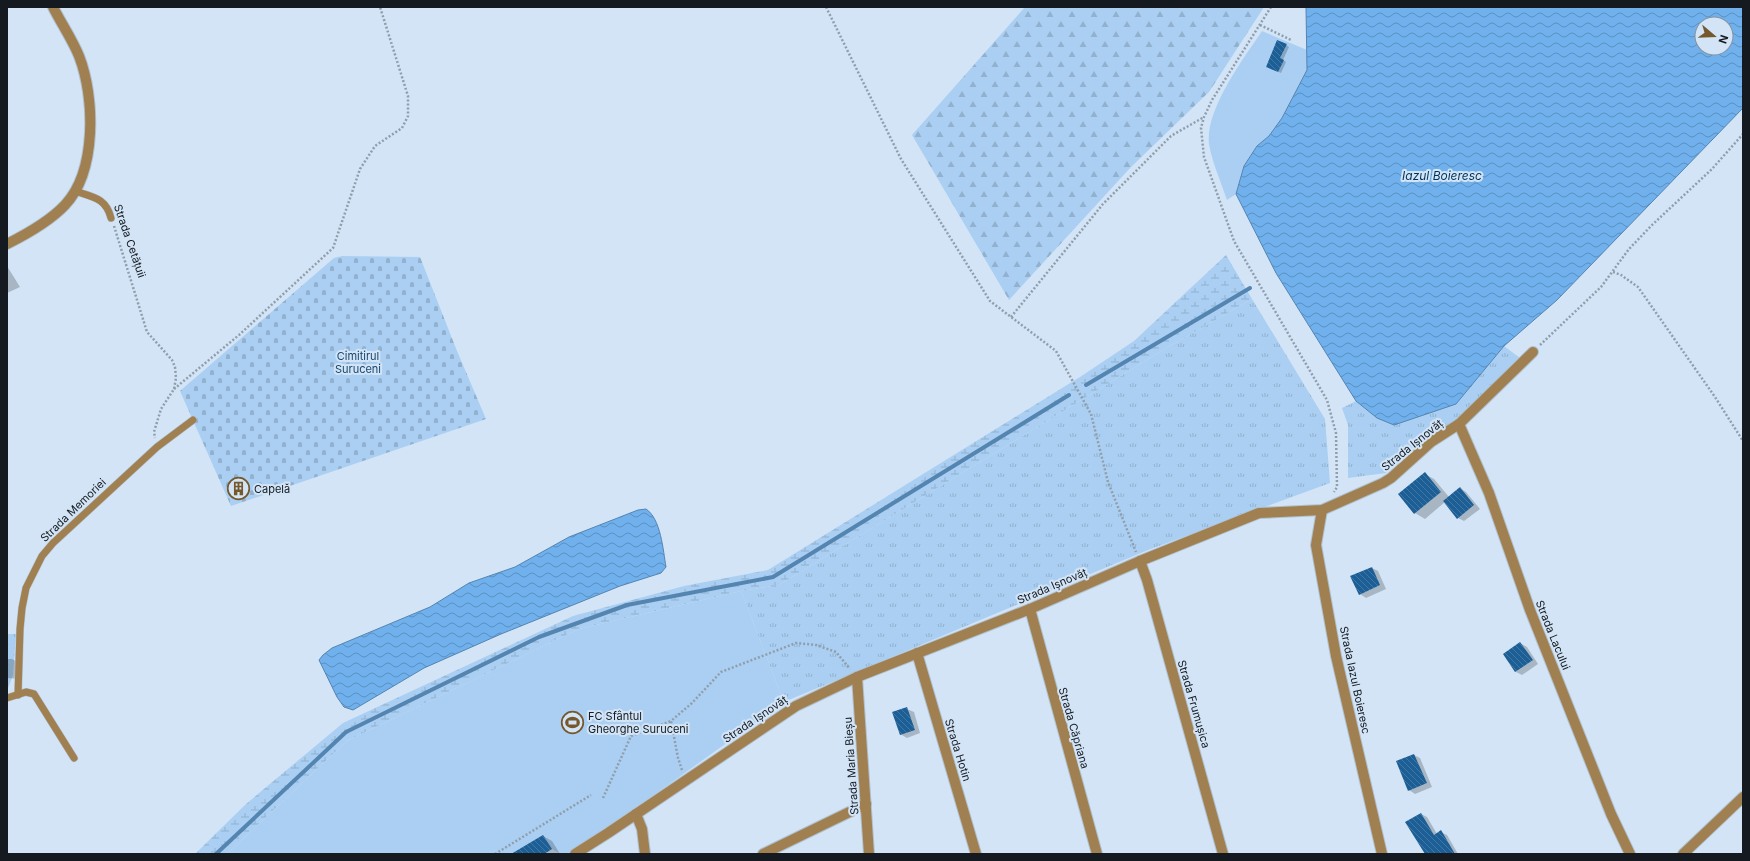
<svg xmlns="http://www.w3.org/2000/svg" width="1750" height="861" viewBox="0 0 1750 861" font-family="Inter,sans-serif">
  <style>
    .grass { fill: url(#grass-tufts) }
    .forest { fill: url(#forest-firs) }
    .wetland { fill: url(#wetland-marsh) }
    .cemetery { fill: url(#cemetery-stones) }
    .park { fill: #aacff2 }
    .water { fill: url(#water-waves); stroke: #5484b0; fill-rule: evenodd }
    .shadow { fill: #0003 }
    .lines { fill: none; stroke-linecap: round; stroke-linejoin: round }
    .stream { stroke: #5484b0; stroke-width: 4 }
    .building { fill: url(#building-back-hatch) }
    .lane-casing { stroke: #b0c0cf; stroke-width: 8 }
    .street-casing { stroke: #b0c0cf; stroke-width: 12 }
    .path { stroke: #909eac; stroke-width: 2.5; stroke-dasharray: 2 2; stroke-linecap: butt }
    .lane { stroke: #a08050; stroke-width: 7 }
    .street { stroke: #a08050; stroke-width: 10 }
    .labels { text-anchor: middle; stroke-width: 4; stroke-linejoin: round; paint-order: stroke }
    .street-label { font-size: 11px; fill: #141a20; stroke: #d2e4f6 }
    .park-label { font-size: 11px; fill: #17476e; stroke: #d2e4f6 }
    .poi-label { font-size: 11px; fill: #141a20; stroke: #d2e4f6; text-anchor: start }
    .water-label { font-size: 12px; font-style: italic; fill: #003359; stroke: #d2e4f6 }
  </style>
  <defs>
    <pattern id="grass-tufts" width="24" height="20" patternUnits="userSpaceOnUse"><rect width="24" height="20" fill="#aacff2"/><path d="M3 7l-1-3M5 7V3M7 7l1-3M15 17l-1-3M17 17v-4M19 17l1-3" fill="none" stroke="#91b1cf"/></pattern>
    <pattern id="forest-firs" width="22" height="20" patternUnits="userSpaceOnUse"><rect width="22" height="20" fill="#aacff2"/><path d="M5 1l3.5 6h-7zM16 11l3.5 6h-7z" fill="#91b1cf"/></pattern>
    <pattern id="wetland-marsh" width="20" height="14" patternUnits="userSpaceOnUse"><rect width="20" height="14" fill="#aacff2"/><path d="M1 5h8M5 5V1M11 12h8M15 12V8" fill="none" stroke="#91b1cf"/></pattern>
    <pattern id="cemetery-stones" width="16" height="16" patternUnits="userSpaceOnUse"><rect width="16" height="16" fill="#aacff2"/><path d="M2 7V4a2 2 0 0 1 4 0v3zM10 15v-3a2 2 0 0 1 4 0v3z" fill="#91b1cf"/></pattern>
    <pattern id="water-waves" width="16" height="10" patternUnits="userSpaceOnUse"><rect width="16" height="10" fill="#70b1ed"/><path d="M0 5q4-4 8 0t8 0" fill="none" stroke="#5b8fc0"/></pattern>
    <pattern id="building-back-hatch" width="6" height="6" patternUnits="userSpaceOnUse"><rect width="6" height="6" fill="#1c5f96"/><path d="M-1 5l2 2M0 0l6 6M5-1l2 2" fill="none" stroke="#4376a0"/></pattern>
  </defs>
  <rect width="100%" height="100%" fill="#d2e4f6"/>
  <g class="grass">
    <path d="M1252,299L1325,419L1330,483L1148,550L784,702L741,591L779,585L1163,350Z"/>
    <path d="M1504,346L1520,358L1450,425L1398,457L1386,473L1348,478V425L1342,408L1356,401L1377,418L1456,404Z"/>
    <path d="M7,634H16L13,675L7,691Z"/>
  </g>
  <path class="forest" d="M1025,7H1264L1209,92L1131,167L1009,300L912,135Z"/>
  <path class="wetland" d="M1226,255L1252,299L1163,350L779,585L741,591L579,629L347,741L227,854H195L246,804L343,723L573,616L684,586L768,570L1080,377L1134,341Z"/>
  <path class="cemetery" d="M342,256L420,257L457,351L486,419L231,506L180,391L334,258Z"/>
  <g class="park">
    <path d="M1262,31L1307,50V70L1282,118L1269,136L1257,146L1244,166L1236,194L1227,200C1221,182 1212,162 1209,144C1205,110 1243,59 1262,31Z"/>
    <path d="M741,591L784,702L661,790L567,854H561L552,849L544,854H227L347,741L579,629Z"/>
  </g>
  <g class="water">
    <path d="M1306,7H1743V108L1557,300L1504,346L1456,404L1394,425L1377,418L1356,401L1276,273L1236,194L1244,166L1257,146L1269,136L1282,118L1307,70ZM1702,24H1726V48H1702Z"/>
    <path d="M646,509C661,519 663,550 666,567L661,573L620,586L501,634L424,668L353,710L344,707L337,697L319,660L323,655L332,648L430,607L469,583L515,567L569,537L638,510Z"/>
  </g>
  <g class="shadow">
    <path d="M1286,45L1289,47L1283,60L1286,62L1281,73L1270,68Z"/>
    <path d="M7,266L20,287L7,293Z"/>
    <path d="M1425,474L1434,479L1449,497L1460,488L1466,492L1480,509L1464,521L1458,518L1445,502L1425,519L1415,513Z"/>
    <path d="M1372,568L1378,571L1386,589L1366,598L1360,594Z"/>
    <path d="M1520,643L1527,647L1538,664L1522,675L1516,672L1504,654Z"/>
    <path d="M7,659H12L21,664L20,679L7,678Z"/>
    <path d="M907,709L914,712L920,733L907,738L900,734Z"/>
    <path d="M1414,755L1420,758L1432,787L1415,794L1409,790Z"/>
    <path d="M1421,814L1427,817L1437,834L1441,832L1447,835L1458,854H1426Z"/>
    <path d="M543,836L552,841L560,854H513Z"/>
  </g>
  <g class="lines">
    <g class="stream">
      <path d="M1086,385L1250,288"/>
      <path d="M216,854L346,732L539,637L627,605L773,577L1069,395"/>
    </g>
  </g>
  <g class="building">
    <path d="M1277,40L1287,44L1280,58L1284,60L1278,72L1266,67Z"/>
    <path d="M1425,472L1441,492L1414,514L1398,494Z"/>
    <path d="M1460,487L1474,505L1457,519L1443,501Z"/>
    <path d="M1372,567L1380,585L1359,595L1350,576Z"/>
    <path d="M1520,642L1533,660L1515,672L1503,654Z"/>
    <path d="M907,707L915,730L900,735L892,712Z"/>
    <path d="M1414,754L1427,783L1408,791L1396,761Z"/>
    <path d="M1421,813L1434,835L1441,830L1455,854H1425L1405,822Z"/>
    <path d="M543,835L552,849L544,854H511Z"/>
  </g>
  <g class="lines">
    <defs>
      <g id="lane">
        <path d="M75,191C93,197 106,198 111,218"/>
        <path d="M18,695L20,629L22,608L26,588L42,556L53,543L157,447L193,420"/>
        <path d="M7,698L26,692L34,694L74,758"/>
      </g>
      <g id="street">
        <path d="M7,244C27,234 49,222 65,205C97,171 95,97 79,56C72,39 61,23 53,7"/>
        <path d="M1459,424L1489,493L1530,610L1611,814L1630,854"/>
        <path d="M1322,510L1316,545L1336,656L1382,854"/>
        <path d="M1140,561L1147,580L1223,854"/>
        <path d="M1030,609L1097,854"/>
        <path d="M917,653L976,854"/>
        <path d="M857,677L869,854"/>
        <path d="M636,814L642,829L645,854"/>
        <path d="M575,854L608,833L796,706L857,677L1030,609L1140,561L1259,513L1322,510L1383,483L1391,478L1431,442L1459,424L1533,352"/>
        <path d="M763,854L866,804"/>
        <path d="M1683,854L1743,797"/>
      </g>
    </defs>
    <use href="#lane" class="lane-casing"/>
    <use href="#street" class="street-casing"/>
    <g class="path">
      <path d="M826,7L901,159L990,301L1056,351L1091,414L1108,482L1136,552"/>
      <path d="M1271,7L1212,100L1204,117L1201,128L1204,157L1234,241L1327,400L1336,433L1337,487L1334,492"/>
      <path d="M1260,25L1291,40"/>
      <path d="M114,226L147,332L172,360L175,367L176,378L174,389L161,409L154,432L155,438"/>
      <path d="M1613,272L1621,275L1638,287L1715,397L1743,441"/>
      <path d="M1011,317L1103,204L1171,136L1204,117"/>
      <path d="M1540,345L1601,287L1629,249L1652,225L1712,169L1743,134"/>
      <path d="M174,389L239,335L333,248L360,169L375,146L402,128L408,116V96L380,7"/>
      <path d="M682,770L678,758L671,721L692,703L721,672L796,643L816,645L836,652L850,669"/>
      <path d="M603,798L631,736L671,721"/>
      <path d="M495,854L591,795"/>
    </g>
    <use href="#lane" class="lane"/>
    <use href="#street" class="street"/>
  </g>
  <defs>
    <symbol id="building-ring" viewBox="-11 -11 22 22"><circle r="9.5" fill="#d2e4f6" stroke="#75582b" stroke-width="1.5"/><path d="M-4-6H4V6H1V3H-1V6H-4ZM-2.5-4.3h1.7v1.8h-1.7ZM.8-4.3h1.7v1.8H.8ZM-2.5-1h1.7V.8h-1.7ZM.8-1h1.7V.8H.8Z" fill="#75582b"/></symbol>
    <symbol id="stadium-ring" viewBox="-11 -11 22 22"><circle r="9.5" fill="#d2e4f6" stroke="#75582b" stroke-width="1.5"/><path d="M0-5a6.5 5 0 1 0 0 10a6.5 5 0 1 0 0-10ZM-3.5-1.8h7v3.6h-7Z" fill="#75582b"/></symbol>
  </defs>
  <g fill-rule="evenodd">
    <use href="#building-ring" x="226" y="476" width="25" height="25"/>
    <use href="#stadium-ring" x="560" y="710" width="25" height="25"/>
  </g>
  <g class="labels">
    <g class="street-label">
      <text transform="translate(130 241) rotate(71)" y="4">Strada Cetățuii</text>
      <text transform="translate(1412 445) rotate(-39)" y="4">Strada Ișnovăț</text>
      <text transform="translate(73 510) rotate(-44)" y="4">Strada Memoriei</text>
      <text transform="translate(1052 586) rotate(-23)" y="4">Strada Ișnovăț</text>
      <text transform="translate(1553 635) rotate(68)" y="4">Strada Lacului</text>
      <text transform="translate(1355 680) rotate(78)" y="4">Strada Iazul Boieresc</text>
      <text transform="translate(1194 704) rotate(74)" y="4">Strada Frumușica</text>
      <text transform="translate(755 719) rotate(-34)" y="4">Strada Ișnovăț</text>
      <text transform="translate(1074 728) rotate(74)" y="4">Strada Căpriana</text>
      <text transform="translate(958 750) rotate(73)" y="4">Strada Hotin</text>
      <text transform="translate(851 766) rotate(-94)" y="4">Strada Maria Bieșu</text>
    </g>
    <g class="park-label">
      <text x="358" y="360">Cimitirul<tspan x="358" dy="13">Suruceni</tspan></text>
    </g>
    <g class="poi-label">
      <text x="254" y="493">Capelă</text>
      <text x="588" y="720">FC Sfântul<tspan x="588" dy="13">Gheorghe Suruceni</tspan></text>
    </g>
    <g class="water-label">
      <text x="1442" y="180">Iazul Boieresc</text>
    </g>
  </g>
  <rect width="1750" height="861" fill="none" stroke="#141a20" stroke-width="16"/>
  <g transform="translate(1714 36) rotate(109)"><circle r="19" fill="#d2e4f6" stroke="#8693a0"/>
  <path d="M0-3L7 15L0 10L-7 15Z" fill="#75582b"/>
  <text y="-6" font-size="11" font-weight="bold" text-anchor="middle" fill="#141a20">N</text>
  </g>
</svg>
